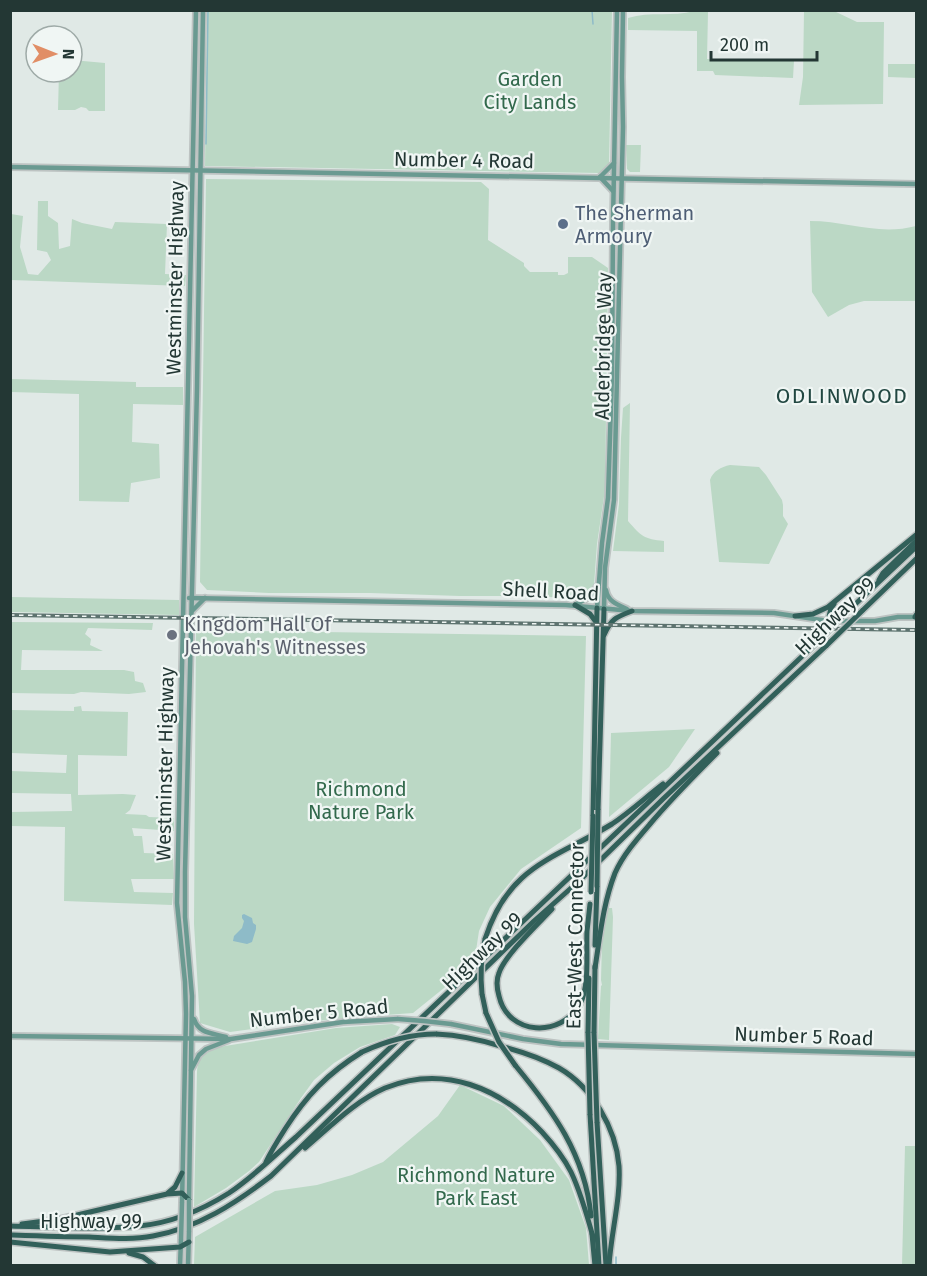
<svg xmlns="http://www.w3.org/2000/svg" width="927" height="1276" viewBox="0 0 927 1276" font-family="'Fira Sans',sans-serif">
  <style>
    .green { fill: #bbd8c5 }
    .water { fill: #8ebbc8 }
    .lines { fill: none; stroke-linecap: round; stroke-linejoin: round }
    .stream { stroke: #8ebbc8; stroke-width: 1.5 }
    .major-casing { stroke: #bdc3c2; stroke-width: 8 }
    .highway-casing { stroke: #bdc3c2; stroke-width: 8 }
    .major { stroke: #6a9a91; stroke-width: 4.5 }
    .highway { stroke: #32605a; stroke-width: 5 }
    .rail-casing { stroke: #5d736f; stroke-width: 4 }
    .rail { stroke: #f0f6f4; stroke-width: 1.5; stroke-dasharray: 4.5; stroke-linecap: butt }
    .major-bridge-casing { stroke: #bdc3c2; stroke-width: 8; stroke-linecap: butt }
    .highway-bridge-casing { stroke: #bdc3c2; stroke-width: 8; stroke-linecap: butt }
    .major-bridge { stroke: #6a9a91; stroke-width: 4.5 }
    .highway-bridge { stroke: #32605a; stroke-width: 5 }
    .service-dot { fill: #5c6f8a; stroke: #f0f6f4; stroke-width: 2 }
    .worship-dot { fill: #6b7280; stroke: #f0f6f4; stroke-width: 2 }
    .labels { text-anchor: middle; stroke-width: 4.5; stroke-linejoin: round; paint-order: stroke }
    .park-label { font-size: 20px; fill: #32694c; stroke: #f0f6f4 }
    .street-label { font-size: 20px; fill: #233734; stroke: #f0f6f4 }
    .service-label { font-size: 20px; fill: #4e5e75; stroke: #f0f6f4; text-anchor: start }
    .worship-label { font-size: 20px; fill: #5b616d; stroke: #f0f6f4; text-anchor: start }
    .neighbourhood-label { font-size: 21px; letter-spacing: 1.5px; fill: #214741; stroke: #f0f6f4 }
  </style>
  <rect width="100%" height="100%" fill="#e0e9e6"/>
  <g class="green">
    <path d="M207,11H612L609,165L607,168L599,173L205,166Z"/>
    <path d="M694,11L708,12L707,59L794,61L793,78L715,75L713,71H697V31L628,30V18C650,11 673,17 694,11Z"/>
    <path d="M804,11H834L857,22H884L883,104L799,105L803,77Z"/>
    <path d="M72,60L105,63V111H89L86,108L81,107L75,110H58L59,72H72Z"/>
    <path d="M888,64H916V78L888,77Z"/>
    <path d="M626,145H641L640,172H630L627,169Z"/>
    <path d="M206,179L481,182L489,189L488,240L524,263V266L530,272H558V275H564L568,273V257H592L608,268L605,490L597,544L594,585L582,599L533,596H460L370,593H269L207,590L200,582Z"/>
    <path d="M38,201H48V216L58,223L59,249L70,246L72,219L82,223L112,229L115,222L167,224L165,274L186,275L185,286L11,280V214L23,216L20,247L28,274L38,275L51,260L47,252L37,250Z"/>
    <path d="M810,221C848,221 878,236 916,226V301H864L849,305L828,317L812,292Z"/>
    <path d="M11,379L136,382V387H183V405L133,404L132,442L159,444L160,478L131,483L129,502L79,501V394L11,392Z"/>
    <path d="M630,403L628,521C641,536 644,539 664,541V552L613,551L619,504L621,438L623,408Z"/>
    <path d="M730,465L759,467L766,475L782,500L783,505V516L788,524L769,564L719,562L710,480C713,471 721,467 730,465Z"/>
    <path d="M11,597L179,600V615L11,612Z"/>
    <path d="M11,622L153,623L152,630L88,628L85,634L91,639L90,645L103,651L22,650L21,670H124L134,672L135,681L143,683L146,692L129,694L81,692L74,694L11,693Z"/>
    <path d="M196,630L586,636L581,828L521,869L490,907L479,931L475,957L444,988L413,1013L344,1018L288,1024L230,1032L200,1023L194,924Z"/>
    <path d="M81,706L82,711L128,712L127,756L78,755V795L123,794L136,795L130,810L125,814L146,815L149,817L174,818V831L132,828L134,836H142L144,853L173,854L174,879H131L134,892L173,893L172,905L64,901L65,827L11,826V812L72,811L71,794L11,793V771L66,773L67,755L11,753V710L74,711V707Z"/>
    <path d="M695,729L669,767L609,817L611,733Z"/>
    <path d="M608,908H612L613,917L609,1040L598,1039L601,986L602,985L601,980L602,942Z"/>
    <path d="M392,1024L400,1027L395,1035L360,1047L334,1063L314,1080L301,1098L259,1162L249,1171L226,1188L194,1207L197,1072C198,1055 208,1050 225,1046L336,1028Z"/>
    <path d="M460,1085L504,1106L540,1140L569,1180L586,1228L589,1265H194L195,1237L275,1191L317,1185L352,1175L383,1162L438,1116Z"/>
    <path d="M905,1146H916V1265H902Z"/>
  </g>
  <path class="water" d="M244,914L252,918L253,923L256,925V929L252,942L247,944L233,941L234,936L242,928L244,921L242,918V915Z"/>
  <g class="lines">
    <g class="stream">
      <path d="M592,10L593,24"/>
      <path d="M206,144L208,10"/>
      <path d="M616,1257V1266"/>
    </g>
    <defs>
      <g id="major">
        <path d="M10,167L916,184"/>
        <path d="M600,177L614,163"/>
        <path d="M600,177L613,191"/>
        <path d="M606,590C608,602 618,605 627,609"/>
        <path d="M189,598L566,605L632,611L774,613L828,621H875L898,617H916"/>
        <path d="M575,605L591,596L597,586"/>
        <path d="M597,608L602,543L608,498L612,374L613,222L617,10"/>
        <path d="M604,609L605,568L614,500L623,127L622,77L623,10"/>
        <path d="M192,611L205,598"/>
        <path d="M194,1019C199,1034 212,1033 226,1037"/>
        <path d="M451,1024L523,1039L561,1044L916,1054"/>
        <path d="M10,1036L231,1039L343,1022L398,1019"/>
        <path d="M191,1070L199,1055L206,1049L229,1040"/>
        <path d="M189,1200L192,996L185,917V872L197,389L203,10"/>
        <path d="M182,1203L186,1014L185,982L177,903L196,10"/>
        <path d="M180,1266L181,1239"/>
        <path d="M188,1266L189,1231"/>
      </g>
      <g id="highway">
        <path d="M879,580L883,573L916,541"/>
        <path d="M575,605L590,614L596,622"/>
        <path d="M849,610L916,547"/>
        <path d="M862,611L916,559"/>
        <path d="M795,616L813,614L828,607L916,535"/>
        <path d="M915,617L916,615"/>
        <path d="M828,621L831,608L834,604"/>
        <path d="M604,635C611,619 616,617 632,611"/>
        <path d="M598,810L604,609"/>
        <path d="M593,816L597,608"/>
        <path d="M552,909C538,924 505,955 499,973C496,980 497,989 499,996C508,1036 561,1038 580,1004C590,985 586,952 587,931C588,922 589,913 590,904"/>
        <path d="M485,939C509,865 553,860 612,824C630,812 646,797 663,784"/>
        <path d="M595,945L597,886"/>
        <path d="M595,968C600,936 603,904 615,873C623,855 637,839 650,824C671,799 694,776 717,753"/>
        <path d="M482,994L486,1013"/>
        <path d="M588,1033L589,978"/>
        <path d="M594,1033L595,966"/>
        <path d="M436,1034C459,1035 482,1040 504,1047C523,1052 541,1058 559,1068C592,1087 616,1128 619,1166C621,1199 611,1232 609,1266"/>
        <path d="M515,1065C553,1111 585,1154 591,1216"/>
        <path d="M590,1114L599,1266"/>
        <path d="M597,1122L606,1266"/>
        <path d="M305,1148C330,1127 355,1101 385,1088C444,1064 500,1088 542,1132C553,1144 564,1158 571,1172C581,1193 587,1215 593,1237"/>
        <path d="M266,1162C271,1151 278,1140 285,1129C306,1096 328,1073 362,1052"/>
        <path d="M168,1193L175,1187L182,1173"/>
        <path d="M22,1224L60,1219L167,1194L182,1193L189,1200"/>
        <path d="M10,1226C53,1227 97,1230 139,1226C171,1223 202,1210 229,1193C253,1177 274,1156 296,1137L814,645"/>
        <path d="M592,1234L595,1266"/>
        <path d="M10,1235C37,1236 63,1237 89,1237C110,1238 132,1240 153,1236C198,1228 236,1203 271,1176L534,921L579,881L664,798L827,645"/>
        <path d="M10,1242L110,1252L180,1247L189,1242"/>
        <path d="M129,1253L143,1257L155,1266"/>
      </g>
    </defs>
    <use href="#major" class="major-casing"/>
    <use href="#highway" class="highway-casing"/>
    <use href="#major" class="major"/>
    <use href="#highway" class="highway"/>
    <defs>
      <path id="rail" d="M10,615L916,630"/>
    </defs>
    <use href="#rail" class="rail-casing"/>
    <use href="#rail" class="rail"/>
    <defs>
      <g id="major-bridge">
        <path d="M398,1019L424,1021L451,1024"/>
        <path d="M189,1231V1200"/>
        <path d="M181,1239L182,1203"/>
      </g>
      <g id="highway-bridge">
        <path d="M814,645L849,610"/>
        <path d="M827,645L862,611"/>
        <path d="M597,886L598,810"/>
        <path d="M591,892L593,816"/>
        <path d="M482,994C480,974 481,957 485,939"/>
        <path d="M486,1013L499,1042L515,1065"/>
        <path d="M588,1033L590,1114"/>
        <path d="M594,1033L597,1122"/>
        <path d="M362,1052C386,1041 409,1034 436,1034"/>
      </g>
    </defs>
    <use href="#major-bridge" class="major-bridge-casing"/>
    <use href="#highway-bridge" class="highway-bridge-casing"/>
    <use href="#major-bridge" class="major-bridge"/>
    <use href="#highway-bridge" class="highway-bridge"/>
  </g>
  <circle class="service-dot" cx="563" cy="224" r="6"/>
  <circle class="worship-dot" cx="172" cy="635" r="6"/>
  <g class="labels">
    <g class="park-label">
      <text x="530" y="86">Garden<tspan x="530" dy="23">City Lands</tspan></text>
      <text x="361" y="796">Richmond<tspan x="361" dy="23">Nature Park</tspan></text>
      <text x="476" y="1182">Richmond Nature<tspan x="476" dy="23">Park East</tspan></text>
    </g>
    <g class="street-label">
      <text transform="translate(464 160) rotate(1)" y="7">Number 4 Road</text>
      <text transform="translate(175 278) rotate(-89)" y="7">Westminster Highway</text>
      <text transform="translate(603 346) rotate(-89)" y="7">Alderbridge Way</text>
      <text transform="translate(551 591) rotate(3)" y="7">Shell Road</text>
      <text transform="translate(835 616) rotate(-44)" y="7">Highway 99</text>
      <text transform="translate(165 764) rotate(-89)" y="7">Westminster Highway</text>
      <text transform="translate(575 936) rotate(-89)" y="7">East-West Connector</text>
      <text transform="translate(482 951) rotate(-44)" y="7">Highway 99</text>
      <text transform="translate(319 1013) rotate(-6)" y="7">Number 5 Road</text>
      <text transform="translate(804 1036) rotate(2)" y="7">Number 5 Road</text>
      <text x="91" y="1228">Highway 99</text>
    </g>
    <g class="service-label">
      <text x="575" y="220">The Sherman<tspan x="575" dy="23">Armoury</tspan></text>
    </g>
    <g class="worship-label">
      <text x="184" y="631">Kingdom Hall Of<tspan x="184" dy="23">Jehovah's Witnesses</tspan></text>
    </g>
    <g class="neighbourhood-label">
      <text x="842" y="403">ODLINWOOD</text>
    </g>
  </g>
  <rect width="927" height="1276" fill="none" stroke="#233734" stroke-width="24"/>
  <g transform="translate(54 54) rotate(91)"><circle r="28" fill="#f0f6f4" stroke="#9eaaa7" stroke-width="1.5"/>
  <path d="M0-4.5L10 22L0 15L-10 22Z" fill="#e18e66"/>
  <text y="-9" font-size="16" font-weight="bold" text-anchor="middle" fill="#233734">N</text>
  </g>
  <path d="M711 51v9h106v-9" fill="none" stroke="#233734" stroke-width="3"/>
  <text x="720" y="51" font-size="18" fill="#233734" stroke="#f0f6f4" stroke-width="4.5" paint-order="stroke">200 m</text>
</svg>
